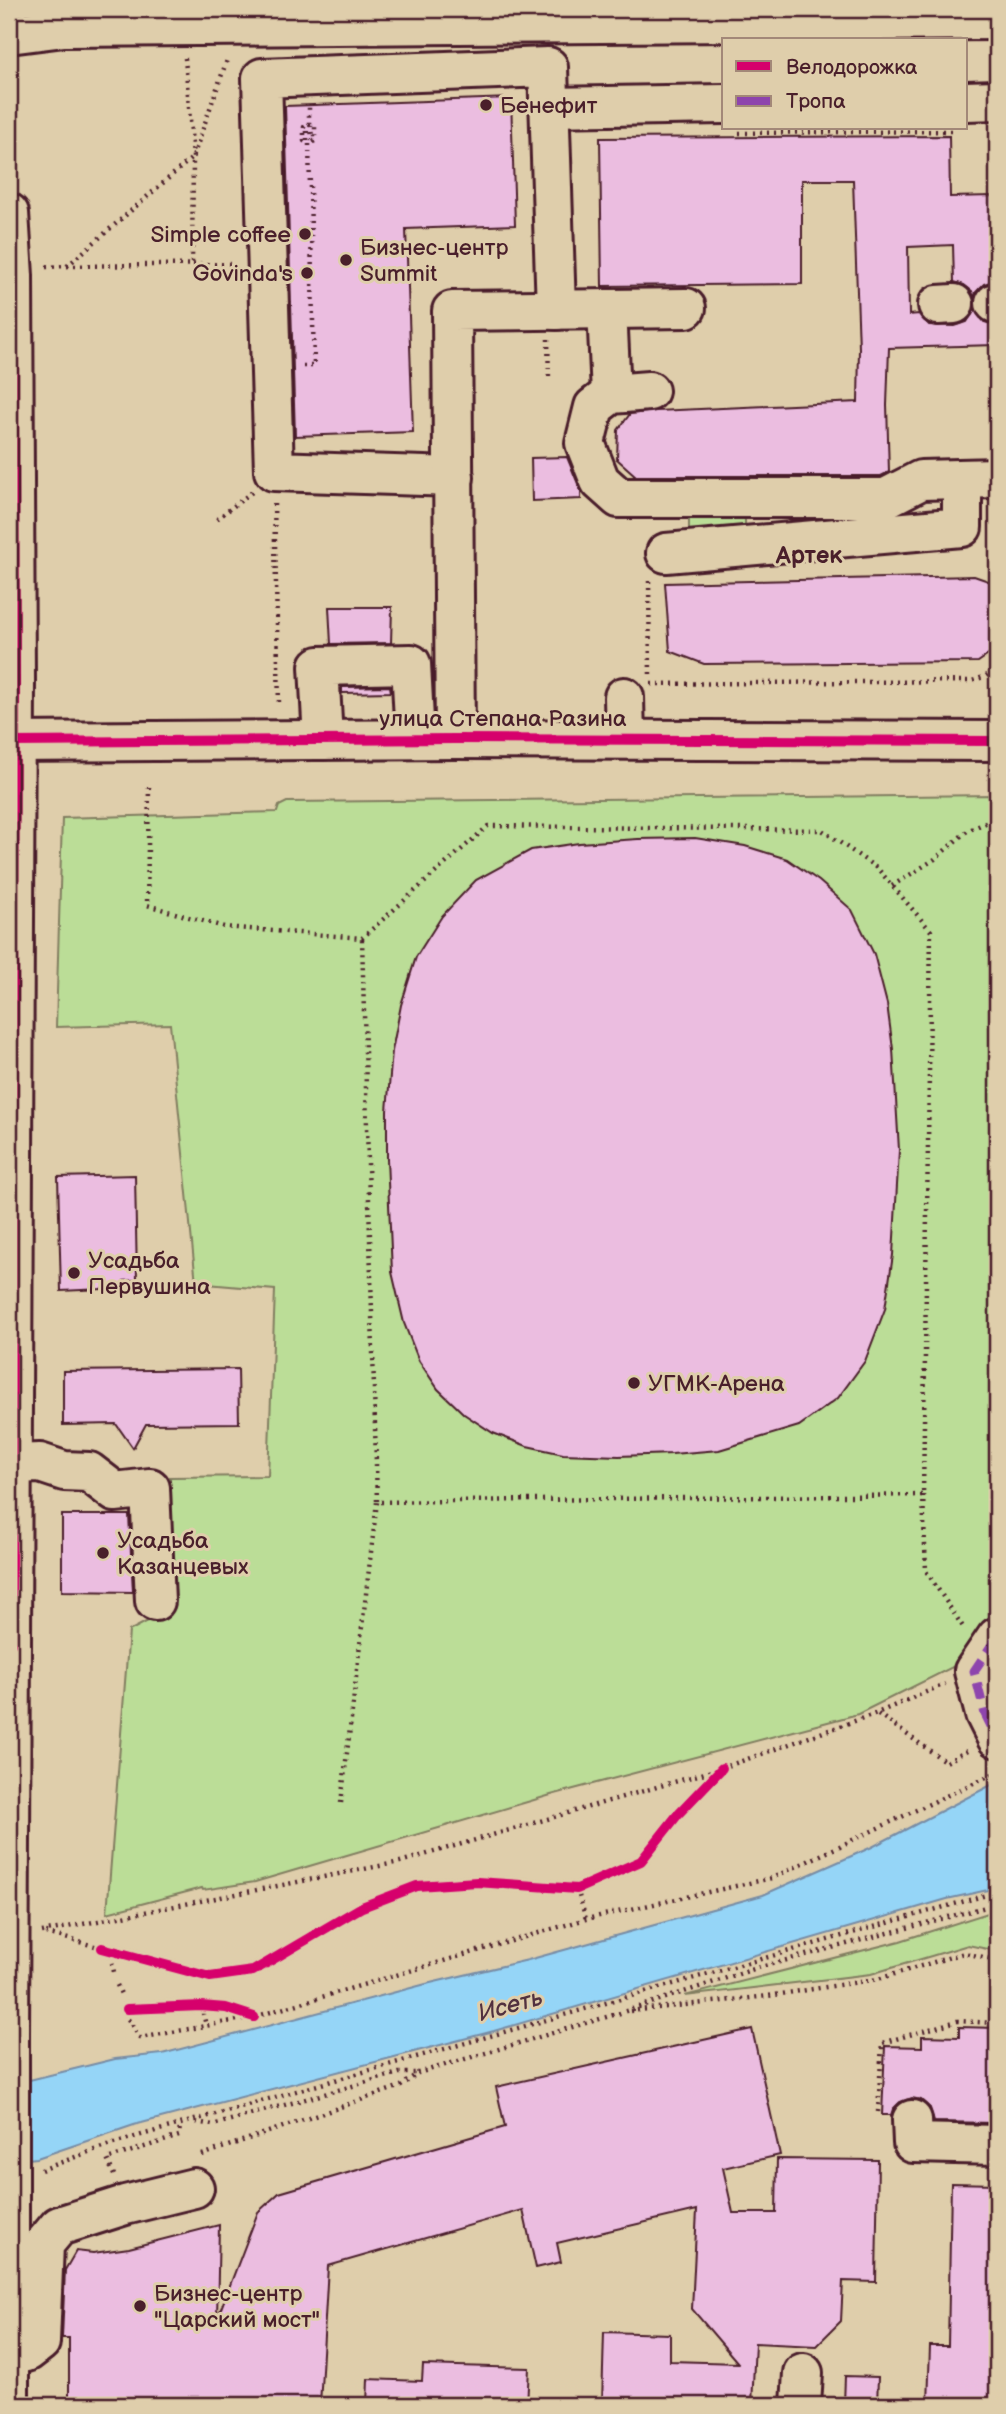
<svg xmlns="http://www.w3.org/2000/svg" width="1006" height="2414" viewBox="0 0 1006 2414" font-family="'Balsamiq Sans',sans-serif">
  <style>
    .green { fill: #bbdd97; stroke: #827e61; stroke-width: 2 }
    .water { fill: #95d5f7; stroke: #778ca5; stroke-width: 2 }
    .building { fill: #ebbde0; stroke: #4a1f2b; stroke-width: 2 }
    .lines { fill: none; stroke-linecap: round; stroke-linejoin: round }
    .minor-casing { stroke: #4a1f2b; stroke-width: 44 }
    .major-casing { stroke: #4a1f2b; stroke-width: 44 }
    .path { stroke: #4a1f2b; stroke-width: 4.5; stroke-dasharray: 2 5; stroke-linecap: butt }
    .minor { stroke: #dfceab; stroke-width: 38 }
    .major { stroke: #dfceab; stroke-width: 38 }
    .tram { stroke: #4a1f2b; stroke-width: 2 }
    .major-bridge-casing { stroke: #4a1f2b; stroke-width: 44; stroke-linecap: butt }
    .major-bridge { stroke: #dfceab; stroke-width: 38 }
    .quiet { stroke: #8e44ad; stroke-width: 9; stroke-dasharray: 18 9; stroke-linecap: butt }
    .cycleway-casing { stroke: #dfceab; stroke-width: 15 }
    .cycleway { stroke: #d6006c; stroke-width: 10 }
    .poi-dot { fill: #4a1f2b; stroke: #dfceab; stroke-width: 2.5 }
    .labels { text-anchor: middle; stroke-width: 6; stroke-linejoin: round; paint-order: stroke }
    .poi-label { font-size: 23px; fill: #4a1f2b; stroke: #dfceab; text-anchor: start }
    .street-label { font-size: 23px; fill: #4a1f2b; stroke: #dfceab }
    .neighbourhood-label { font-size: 24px; font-weight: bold; fill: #4a1f2b; stroke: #dfceab }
    .water-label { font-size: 24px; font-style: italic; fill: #52313f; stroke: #dfceab }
  </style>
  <rect width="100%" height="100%" fill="#dfceab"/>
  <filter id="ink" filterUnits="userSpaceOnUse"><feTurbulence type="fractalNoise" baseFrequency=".0143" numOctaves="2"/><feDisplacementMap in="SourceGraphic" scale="14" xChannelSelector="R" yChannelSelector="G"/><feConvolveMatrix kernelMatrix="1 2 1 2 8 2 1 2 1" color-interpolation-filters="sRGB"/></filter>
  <g filter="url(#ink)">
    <g class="green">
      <path d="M689,513H745V534L689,535Z"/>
      <path d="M997,795V1645L858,1714L551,1795L255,1882L203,1890L202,1888L107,1913L129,1631L169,1610L170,1477L268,1476L275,1290L196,1283L170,1024L56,1027L62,818L277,812L279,806L287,802Z"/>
      <path d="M997,1910V1951L968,1945L871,1974L685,1996L900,1941Z"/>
    </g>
    <path class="water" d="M997,1782V1888L947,1899L494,2031L134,2125L37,2158L9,2161V2085L115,2059L162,2054L426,1984L528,1960L763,1895L872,1847Z"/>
    <g class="building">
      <path d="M511,98L515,225L406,229L413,432L295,436L285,106Z"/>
      <path d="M949,136L950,197L992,196L994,281L984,284L976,292L974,298L972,291L964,285L954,282L953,245L908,247L909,315L919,314L929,325L955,326L967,322L975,309L984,322L995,325L996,345L889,348L887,405L889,472L881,476H636L617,459L618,430L630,414L656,411L858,402L859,348L853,180H802V284L602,286L600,138Z"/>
      <path d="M567,457L581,491V499L532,501L531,458Z"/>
      <path d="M974,576L997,584V649L978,662L704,664L670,651L665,583Z"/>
      <path d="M329,607H392L391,643L331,644Z"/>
      <path d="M390,686L391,692L342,693V687Z"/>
      <path d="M695,838L745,846L787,859L819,881L852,910L874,954L887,1004L893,1049L899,1150L893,1255L885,1309L865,1361L838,1398L799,1426L719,1450L672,1454L619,1456L563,1454L527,1446L493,1433L464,1414L438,1389L419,1361L404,1323L392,1272L387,1159V1111L392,1051L401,1005L416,957L442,916L476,880L531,850L579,843L638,839Z"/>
      <path d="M135,1175L137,1280L124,1281V1288L61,1291L58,1177Z"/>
      <path d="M238,1369L239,1423L146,1424L133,1448L116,1424L63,1425V1371Z"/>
      <path d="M62,1515H129L133,1592L62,1591Z"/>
      <path d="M959,2027L997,2028V2123L934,2122L930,2108L921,2100L912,2098L900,2102L893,2109L891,2115H882L885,2046L922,2047V2036L959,2037Z"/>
      <path d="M752,2029L780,2155L723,2168L733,2213H776L777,2159L878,2160L876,2282L843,2281L841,2321L816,2346L755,2343L752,2405H602L604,2332L670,2334V2361L738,2363L692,2309L697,2210L557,2243L561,2262L536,2268L523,2210L328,2266L320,2405H69V2338H62L65,2270L76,2251L93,2253L129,2248L219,2225L217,2319L258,2212L279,2193L505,2127L496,2087Z"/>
      <path d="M951,2183L997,2184V2405H928L930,2346H948Z"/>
      <path d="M423,2365L529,2368L527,2405H367L368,2379L422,2381Z"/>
      <path d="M845,2376L878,2377L877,2405H844Z"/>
    </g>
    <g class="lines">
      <defs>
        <g id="minor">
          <path d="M966,101L997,100"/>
          <path d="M549,107L724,104"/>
          <path d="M9,213L13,276L15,681L11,1644"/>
          <path d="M995,303H997"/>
          <path d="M938,305L954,304"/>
          <path d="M607,309L611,394"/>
          <path d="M649,391L611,394L594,407L585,443L600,481L619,498H886L921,480L997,478"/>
          <path d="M454,477L274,471L262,78L548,67L556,310"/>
          <path d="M666,553L962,527V479"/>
          <path d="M624,697L625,739"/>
          <path d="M455,739L452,311L686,308"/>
          <path d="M323,740L319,666L411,664L415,739"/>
          <path d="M9,742L455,739L997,741"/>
          <path d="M12,1464L40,1463L64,1471L89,1472L115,1492L150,1488L155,1601"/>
          <path d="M997,1637L974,1671L985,1714L997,1738"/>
          <path d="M912,2120L913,2143L997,2145"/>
          <path d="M10,2355L27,2352L40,2342L44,2244L59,2226L125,2205L194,2188"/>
          <path d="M801,2405L803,2373"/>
        </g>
        <g id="major">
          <path d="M9,34L64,27L997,20"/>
          <path d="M9,1644H11L9,2034"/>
          <path d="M9,2222V2405"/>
        </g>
      </defs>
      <use href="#minor" class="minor-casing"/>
      <use href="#major" class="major-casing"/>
      <g class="path">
        <path d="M185,58L193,157L192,264"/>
        <path d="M309,124L315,127V141L309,144"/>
        <path d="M311,125L312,140"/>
        <path d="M739,133L951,131"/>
        <path d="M307,140V126"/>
        <path d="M67,266L235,264"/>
        <path d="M46,267L67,266L193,157L228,57"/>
        <path d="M548,339L549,380"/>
        <path d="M303,366H314L309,144L304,141V127L309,124V107"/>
        <path d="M274,504L279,704"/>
        <path d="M217,519L252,492"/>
        <path d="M649,581L650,677"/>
        <path d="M651,684L972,681L986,676L997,668"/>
        <path d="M149,787L147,905L224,927L362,938L488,826L822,830L878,869L931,931L923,1495L377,1502L362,938"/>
        <path d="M892,886L935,859L967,831L997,818"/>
        <path d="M923,1495L926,1571L965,1630"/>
        <path d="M878,1714L946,1762L967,1751"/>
        <path d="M341,1803L377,1502"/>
        <path d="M577,1889L586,1919"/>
        <path d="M42,1932L400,1862L722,1768L877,1713L945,1684"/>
        <path d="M46,1933L102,1948"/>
        <path d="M112,1963L114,1972"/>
        <path d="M117,1985L121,1994"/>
        <path d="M201,2006L206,2025"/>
        <path d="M630,2011L768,1996L878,1979L964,1953L997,1960"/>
        <path d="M128,2019L140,2038L254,2017L586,1919L772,1878L997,1772"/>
        <path d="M878,2112L882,2043L957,2021L997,2023"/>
        <path d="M196,2122L213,2125L399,2073H418"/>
        <path d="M202,2155L401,2086L418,2073L620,2013L757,1968L997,1904"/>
        <path d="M41,2170L110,2144L997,1892"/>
        <path d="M114,2175L107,2159L179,2136L180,2125"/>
      </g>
      <use href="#minor" class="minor"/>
      <use href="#major" class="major"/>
      <path class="tram" d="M9,10L76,9"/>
      <defs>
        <path id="major-bridge" d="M9,2222V2034"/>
      </defs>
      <use href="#major-bridge" class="major-bridge-casing"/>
      <use href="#major-bridge" class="major-bridge"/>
      <path class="quiet" d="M997,1637L974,1671L985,1714L997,1738"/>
      <defs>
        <g id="cycleway">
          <path d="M9,213L13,276L15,681L11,1644"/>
          <path d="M9,742L455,739L997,741"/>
          <path d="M102,1948L210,1977L253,1971L362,1907L417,1886L477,1882L577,1889L641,1861L679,1813L722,1768"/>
          <path d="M127,2009L201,2006L226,2008L254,2017"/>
        </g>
      </defs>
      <use href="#cycleway" class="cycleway-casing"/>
      <use href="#cycleway" class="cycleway"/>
    </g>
  </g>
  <g class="poi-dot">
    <circle cx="486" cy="105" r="7"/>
    <circle cx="305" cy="234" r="7"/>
    <circle cx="346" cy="260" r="7"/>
    <circle cx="307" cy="273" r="7"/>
    <circle cx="74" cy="1273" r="7"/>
    <circle cx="634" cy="1383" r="7"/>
    <circle cx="103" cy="1553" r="7"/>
    <circle cx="140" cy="2306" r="7"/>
  </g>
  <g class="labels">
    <g class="poi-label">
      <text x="500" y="113">Бенефит</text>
      <text x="291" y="242" text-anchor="end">Simple coffee</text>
      <text x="360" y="255">Бизнес-центр<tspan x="360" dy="26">Summit</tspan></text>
      <text x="293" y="281" text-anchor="end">Govinda's</text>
      <text x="88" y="1268">Усадьба<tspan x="88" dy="26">Первушина</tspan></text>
      <text x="648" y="1391">УГМК-Арена</text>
      <text x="117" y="1548">Усадьба<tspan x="117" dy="26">Казанцевых</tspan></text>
      <text x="154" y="2301">Бизнес-центр<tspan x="154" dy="26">"Царский мост"</tspan></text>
    </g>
    <g class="street-label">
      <text x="503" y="726">улица Степана Разина</text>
    </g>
    <g class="neighbourhood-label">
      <text x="809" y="563">Артек</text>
    </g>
    <g class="water-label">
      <text transform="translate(510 2005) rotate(-15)" y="8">Исеть</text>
    </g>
  </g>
  <rect width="1006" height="2414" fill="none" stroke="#dfceab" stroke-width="35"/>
  <rect x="18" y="18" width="971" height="2379" fill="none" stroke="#4a1f2b" stroke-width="2.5" filter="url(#ink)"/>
  <rect x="722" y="38" width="245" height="91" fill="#dfceab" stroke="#a38878" stroke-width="2"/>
  <rect x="736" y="61" width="35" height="10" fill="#d6006c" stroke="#a38878" stroke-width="2"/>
  <text x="786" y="74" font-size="21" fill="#4a1f2b">Велодорожка</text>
  <rect x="736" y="96" width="35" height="10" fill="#8e44ad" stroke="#a38878" stroke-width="2"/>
  <text x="786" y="108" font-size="21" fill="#4a1f2b">Тропа</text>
</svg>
